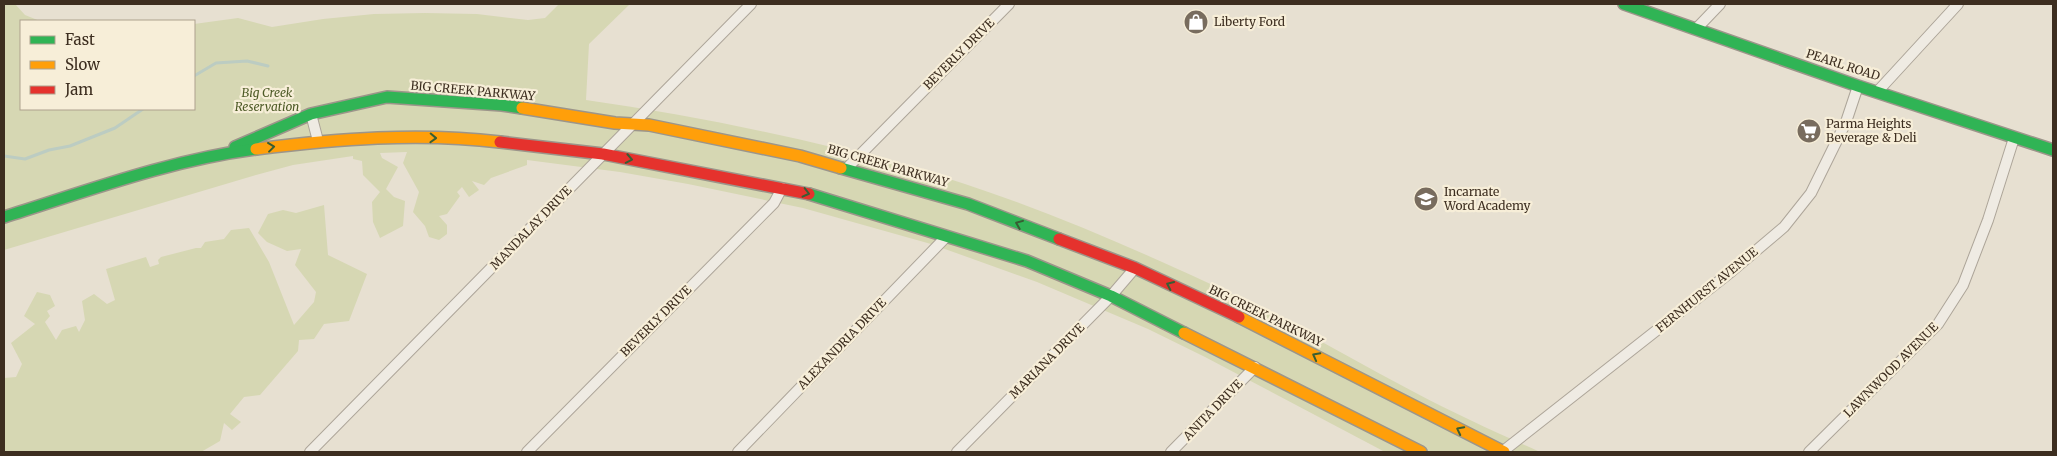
<svg xmlns="http://www.w3.org/2000/svg" width="2057" height="456" viewBox="0 0 2057 456" font-family="Merriweather,serif">
  <style>
    .green { fill: #d6d7b3 }
    .lines { fill: none; stroke-linecap: round; stroke-linejoin: round }
    .stream { stroke: #bcccc2; stroke-width: 3 }
    .street-casing { stroke: #ada599; stroke-width: 12 }
    .fast-casing { stroke: #9c958a; stroke-width: 14 }
    .slow-casing { stroke: #9c958a; stroke-width: 14 }
    .jam-casing { stroke: #9c958a; stroke-width: 14 }
    .street { stroke: #efebe3; stroke-width: 10 }
    .fast { stroke: #30b455; stroke-width: 11 }
    .slow { stroke: #ff9f0a; stroke-width: 11 }
    .jam { stroke: #e5322d; stroke-width: 11 }
    .oneway { stroke: #385d33 }
    .labels { text-anchor: middle; stroke-width: 4.5; stroke-linejoin: round; paint-order: stroke }
    .poi-label { font-size: 12px; fill: #3d2e20; stroke: #f7eed8; text-anchor: start }
    .street-label { font-size: 12px; fill: #3d2e20; stroke: #f7eed8 }
    .park-label { font-size: 12px; font-style: italic; fill: #4d5a26; stroke: #f7eed8 }
  </style>
  <rect width="100%" height="100%" fill="#e7e0d1"/>
  <g class="green">
    <path d="M4,4H15L25,15L40,21H21V109H194V24L238,18L272,27L323,19L374,14L425,13L477,14L528,20L545,18L559,4H630L589,44L586,100C696,116 805,138 913,168C1008,195 1101,234 1191,275C1268,310 1340,353 1414,392C1455,414 1498,433 1540,452H1385L1205,357L1148,329L1037,282L931,244L803,208L688,184L620,172L527,160V165L491,178L484,185L472,181L479,190L469,197L462,187L457,192L460,196L447,214L439,216L447,225V234L439,240L429,237L425,226L413,212L419,192L403,163L407,152L380,153L382,158L398,167L386,189L394,197L405,201L403,226L380,238L373,222L372,202L380,192L363,175L362,161L353,159V156L293,165L256,175L4,250Z"/>
    <path d="M324,205L328,255L367,274L349,321L324,324L314,339L299,340L298,351L260,395L244,397L230,414L241,422L232,430L224,423L220,441L201,452H4V378L16,377L22,364L11,343L35,324L24,316L37,292L50,295L55,306L47,311L50,316L45,322L56,340L62,330L76,326L79,332L85,320L82,301L94,294L107,304L115,300L106,269L146,257L150,267L159,264L158,260L161,257L196,248H201L205,242L224,239L231,230L249,228L269,262L294,325L314,302L316,292L295,265L301,249L287,251L267,242L258,233L268,214L283,210L296,213Z"/>
  </g>
  <g class="lines">
    <g class="stream">
      <path d="M194,76L216,63L247,61L268,66"/>
      <path d="M4,156L25,159L49,150L70,146L115,128L143,109"/>
    </g>
    <defs>
      <g id="street">
        <path d="M1697,28L1720,4"/>
        <path d="M1878,91L1958,4"/>
        <path d="M311,114L318,141"/>
        <path d="M847,168L1009,4"/>
        <path d="M310,452L751,4"/>
        <path d="M527,452L774,203L782,188"/>
        <path d="M738,452L946,237"/>
        <path d="M957,452L1111,296L1135,268"/>
        <path d="M1171,452L1255,367"/>
        <path d="M1502,452L1732,271L1784,227L1811,193L1846,122L1858,86"/>
        <path d="M1809,452L1938,324L1963,285L1988,220L2014,138"/>
      </g>
      <g id="fast">
        <path d="M1624,4L1858,86L2053,150"/>
        <path d="M235,147L311,114L387,97L502,105L522,108"/>
        <path d="M841,168L968,204L1059,239"/>
        <path d="M809,194L1027,261L1111,296L1184,333"/>
        <path d="M4,217C87,191 170,160 256,149"/>
      </g>
      <g id="slow">
        <path d="M522,108L615,123L649,125L800,156L841,168"/>
        <path d="M256,149C337,139 418,132 500,142"/>
        <path d="M1239,317L1504,452"/>
        <path d="M1184,333L1421,452"/>
      </g>
      <g id="jam">
        <path d="M500,142L603,154L809,194"/>
        <path d="M1059,239L1135,268L1239,317"/>
      </g>
    </defs>
    <use href="#street" class="street-casing"/>
    <use href="#fast" class="fast-casing"/>
    <use href="#slow" class="slow-casing"/>
    <use href="#jam" class="jam-casing"/>
    <use href="#street" class="street"/>
    <use href="#fast" class="fast"/>
    <use href="#slow" class="slow"/>
    <use href="#jam" class="jam"/>
  </g>
  <defs><path id="oneway-chevron" d="M-2-3.5L2.5 0L-2 3.5" fill="none" stroke-width="1.6" stroke-linecap="round" stroke-linejoin="round" transform="scale(1.25)"/></defs>
  <g class="oneway">
    <use href="#oneway-chevron" transform="translate(433 138) rotate(2)"/>
    <use href="#oneway-chevron" transform="translate(271 147) rotate(-7)"/>
    <use href="#oneway-chevron" transform="translate(629 159) rotate(11)"/>
    <use href="#oneway-chevron" transform="translate(806 193) rotate(14)"/>
    <use href="#oneway-chevron" transform="translate(1019 224) rotate(-158)"/>
    <use href="#oneway-chevron" transform="translate(1170 285) rotate(-155)"/>
    <use href="#oneway-chevron" transform="translate(1316 356) rotate(-152)"/>
    <use href="#oneway-chevron" transform="translate(1460 430) rotate(-153)"/>
  </g>
  <defs>
    <symbol id="shop-disc" viewBox="-11 -11 22 22"><circle r="9.5" fill="#786c5e" stroke="#f7eed8"/><path d="M-5-2.5h2.3a2.7 3.5 0 0 1 5.4 0H5L5.5 6h-11ZM-1.5-2.5h3a1.5 2.3 0 0 0-3 0Z" fill="#fff"/></symbol>
    <symbol id="supermarket-disc" viewBox="-11 -11 22 22"><circle r="9.5" fill="#786c5e" stroke="#f7eed8"/><path d="M-6-5.5h2.5l.6 2H6L4.5 2H-2.5L-4.4-4H-6ZM-1.5 3.2a1.3 1.3 0 1 0 .1 0ZM3 3.2a1.3 1.3 0 1 0 .1 0Z" fill="#fff"/></symbol>
    <symbol id="school-disc" viewBox="-11 -11 22 22"><circle r="9.5" fill="#786c5e" stroke="#f7eed8"/><path d="M0-5L7-2L0 1L-7-2ZM-4 1L0 2.5L4 1V4Q0 6-4 4Z" fill="#fff"/></symbol>
  </defs>
  <g fill-rule="evenodd">
    <use href="#shop-disc" x="1182" y="8" width="28" height="28"/>
    <use href="#supermarket-disc" x="1795" y="117" width="28" height="28"/>
    <use href="#school-disc" x="1412" y="185" width="28" height="28"/>
  </g>
  <g class="labels">
    <g class="poi-label">
      <text x="1214" y="26">Liberty Ford</text>
      <text x="1826" y="128">Parma Heights<tspan x="1826" dy="14">Beverage &amp; Deli</tspan></text>
      <text x="1444" y="196">Incarnate<tspan x="1444" dy="14">Word Academy</tspan></text>
    </g>
    <g class="street-label">
      <text transform="translate(959 54) rotate(-45)" y="4">BEVERLY DRIVE</text>
      <text transform="translate(1843 65) rotate(18)" y="4">PEARL ROAD</text>
      <text transform="translate(473 91) rotate(5)" y="4">BIG CREEK PARKWAY</text>
      <text transform="translate(888 166) rotate(16)" y="4">BIG CREEK PARKWAY</text>
      <text transform="translate(531 228) rotate(-46)" y="4">MANDALAY DRIVE</text>
      <text transform="translate(1707 290) rotate(-39)" y="4">FERNHURST AVENUE</text>
      <text transform="translate(1266 316) rotate(26)" y="4">BIG CREEK PARKWAY</text>
      <text transform="translate(656 321) rotate(-45)" y="4">BEVERLY DRIVE</text>
      <text transform="translate(842 344) rotate(-46)" y="4">ALEXANDRIA DRIVE</text>
      <text transform="translate(1047 361) rotate(-45)" y="4">MARIANA DRIVE</text>
      <text transform="translate(1891 370) rotate(-45)" y="4">LAWNWOOD AVENUE</text>
      <text transform="translate(1213 410) rotate(-46)" y="4">ANITA DRIVE</text>
    </g>
    <g class="park-label">
      <text x="267" y="97">Big Creek<tspan x="267" dy="14">Reservation</tspan></text>
    </g>
  </g>
  <rect width="2057" height="456" fill="none" stroke="#3d2e20" stroke-width="10"/>
  <rect x="20" y="20" width="175" height="90" fill="#f7eed8" stroke="#ada18e"/>
  <rect x="30" y="36" width="25" height="8" fill="#30b455" stroke="#ada18e"/>
  <text x="65" y="45" font-size="15" fill="#3d2e20">Fast</text>
  <rect x="30" y="61" width="25" height="8" fill="#ff9f0a" stroke="#ada18e"/>
  <text x="65" y="70" font-size="15" fill="#3d2e20">Slow</text>
  <rect x="30" y="86" width="25" height="8" fill="#e5322d" stroke="#ada18e"/>
  <text x="65" y="95" font-size="15" fill="#3d2e20">Jam</text>
</svg>
